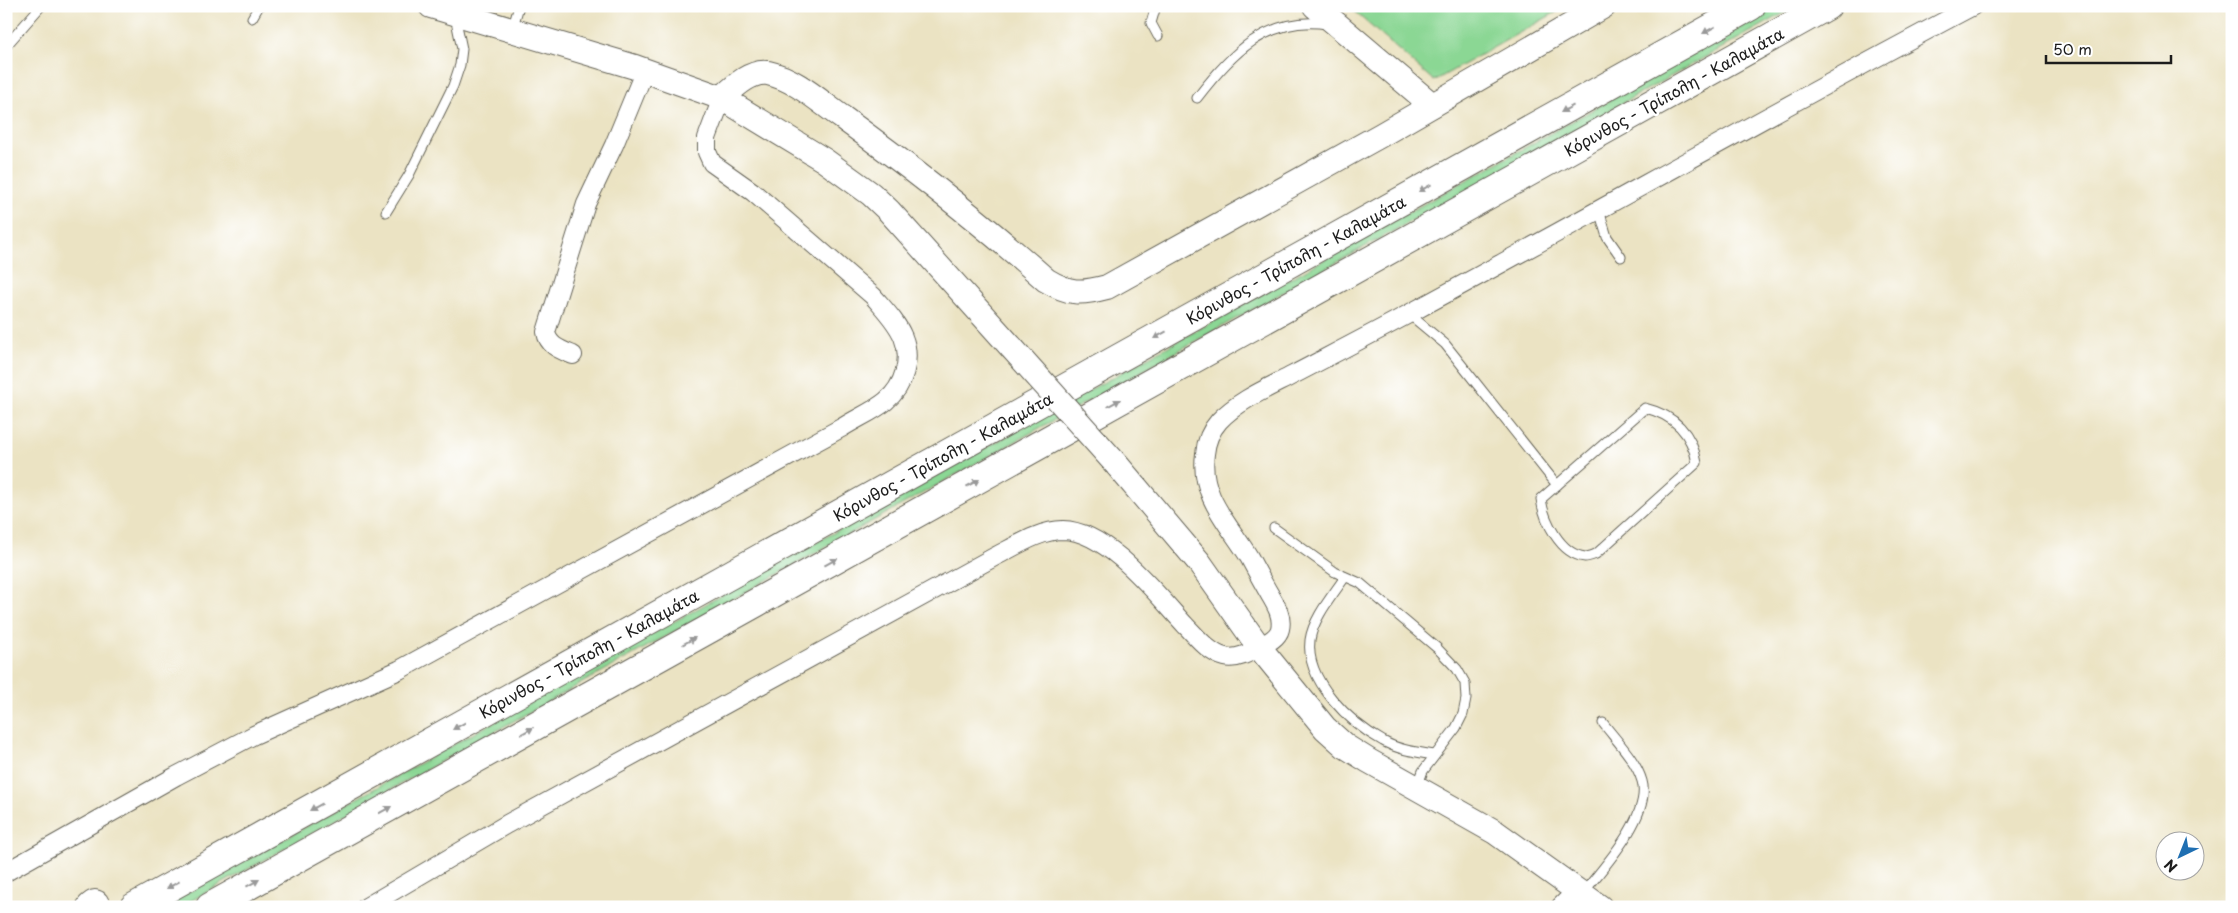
<svg xmlns="http://www.w3.org/2000/svg" width="2238" height="913" viewBox="0 0 2238 913" font-family="'Playpen Sans',sans-serif">
  <style>
    .green { fill: #8bd794; stroke: #547a58 }
    .lines { fill: none; stroke-linecap: round; stroke-linejoin: round }
    .lane-casing { stroke: #646256; stroke-width: 11 }
    .street-casing { stroke: #646256; stroke-width: 20 }
    .secondary-casing { stroke: #646256; stroke-width: 26 }
    .highway-casing { stroke: #646256; stroke-width: 30 }
    .lane { stroke: #fff; stroke-width: 9 }
    .street { stroke: #fff; stroke-width: 18 }
    .secondary { stroke: #fff; stroke-width: 24 }
    .highway { stroke: #fff; stroke-width: 28 }
    .secondary-bridge-casing { stroke: #646256; stroke-width: 26; stroke-linecap: butt }
    .secondary-bridge { stroke: #fff; stroke-width: 24 }
    .oneway { fill: #999 }
    .labels { text-anchor: middle; stroke-width: 5; stroke-linejoin: round; paint-order: stroke }
    .street-label { font-size: 16px; fill: #1c1c1c; stroke: #fff }
  </style>
  <rect width="100%" height="100%" fill="#fff"/>
  <filter id="ink" filterUnits="userSpaceOnUse"><feTurbulence type="fractalNoise" baseFrequency=".02" numOctaves="2"/><feDisplacementMap in="SourceGraphic" scale="10" xChannelSelector="R" yChannelSelector="G"/><feConvolveMatrix kernelMatrix="1 2 1 2 8 2 1 2 1" color-interpolation-filters="sRGB"/></filter>
  <filter id="wash" filterUnits="userSpaceOnUse"><feTurbulence type="fractalNoise" baseFrequency=".0096" numOctaves="4" result="noise"/><feDisplacementMap in="SourceGraphic" scale="20" xChannelSelector="R" yChannelSelector="G"/><feGaussianBlur stdDeviation="1.12" result="paint"/><feColorMatrix in="noise" values="0 0 0 0 0 0 0 0 0 0 0 0 0 0 0 0 0 1.4 0 .05"/><feComposite in="paint" operator="in"/></filter>
  <g filter="url(#wash)">
    <rect width="100%" height="100%" fill="#ebe3c3"/>
    <g class="green">
      <path d="M1348,6H1567L1434,81Z"/>
      <path d="M1779,6H1797L180,907H162Z"/>
    </g>
  </g>
  <g filter="url(#ink)">
    <g class="lines">
      <defs>
        <g id="lane">
          <path d="M1156,6L1151,23L1158,36"/>
          <path d="M252,18L259,6"/>
          <path d="M512,30L519,6"/>
          <path d="M6,46L41,6"/>
          <path d="M1197,98C1230,55 1267,15 1327,24"/>
          <path d="M1599,210L1607,237L1621,257"/>
          <path d="M386,212L409,175L453,86L460,65L462,49L455,16"/>
          <path d="M1409,314L1445,344L1557,485"/>
          <path d="M1645,408C1674,415 1692,433 1697,463L1596,554C1593,555 1588,557 1585,557C1560,554 1544,520 1541,499Z"/>
          <path d="M1274,528L1335,572L1360,583L1437,648L1457,669L1465,683L1466,699L1463,714L1456,728L1423,771L1417,787"/>
          <path d="M1345,577C1333,595 1313,618 1310,640C1305,681 1350,723 1383,741C1398,750 1417,752 1434,755"/>
          <path d="M1583,893C1603,868 1652,815 1642,781C1636,760 1616,740 1603,723"/>
        </g>
        <g id="street">
          <path d="M573,355C561,350 548,346 546,332L586,204L614,145L645,70"/>
          <path d="M6,872L176,776L254,735L399,670L843,427C857,418 874,411 886,401C904,386 912,359 903,337C897,322 884,309 873,296L753,192L712,163L707,152V138L722,98"/>
          <path d="M366,907L507,824L996,556C1016,546 1040,530 1063,530C1108,531 1157,595 1186,626C1197,637 1209,653 1225,657C1237,660 1249,653 1259,647C1267,643 1278,638 1280,629C1283,617 1276,605 1270,595C1263,583 1256,570 1249,557C1229,524 1199,496 1205,454C1206,442 1211,430 1219,421C1239,400 1268,388 1293,375C1333,354 1374,333 1414,311C1601,210 1785,105 1973,6"/>
          <path d="M1560,907L1578,889"/>
        </g>
        <g id="secondary">
          <path d="M431,6L635,67L722,98L824,160L871,194L889,211L1012,348"/>
          <path d="M1315,6L1432,105"/>
          <path d="M722,98C734,87 751,70 768,73C796,79 820,102 843,118C913,169 981,222 1046,280C1069,294 1081,294 1107,287L1381,135L1604,6"/>
          <path d="M1117,465L1199,562L1259,647L1325,728L1345,746L1369,761L1495,832L1600,907"/>
        </g>
        <g id="highway">
          <path d="M91,907L95,904"/>
          <path d="M134,907L1751,6"/>
          <path d="M210,907L1827,6"/>
        </g>
      </defs>
      <use href="#lane" class="lane-casing"/>
      <use href="#street" class="street-casing"/>
      <use href="#secondary" class="secondary-casing"/>
      <use href="#highway" class="highway-casing"/>
      <use href="#lane" class="lane"/>
      <use href="#street" class="street"/>
      <use href="#secondary" class="secondary"/>
      <use href="#highway" class="highway"/>
      <defs>
        <path id="secondary-bridge" d="M1012,348L1117,465"/>
      </defs>
      <use href="#secondary-bridge" class="secondary-bridge-casing"/>
      <use href="#secondary-bridge" class="secondary-bridge"/>
    </g>
    <defs><path id="oneway-solid" d="M-6-.8H1V-3.2L6.5 0L1 3.2V.8H-6Z" transform="scale(1.25)"/></defs>
    <g class="oneway">
      <use href="#oneway-solid" transform="translate(1709 30) rotate(151)"/>
      <use href="#oneway-solid" transform="translate(1567 109) rotate(151)"/>
      <use href="#oneway-solid" transform="translate(1425 188) rotate(151)"/>
      <use href="#oneway-solid" transform="translate(1160 335) rotate(151)"/>
      <use href="#oneway-solid" transform="translate(1114 403) rotate(-29)"/>
      <use href="#oneway-solid" transform="translate(973 483) rotate(-29)"/>
      <use href="#oneway-solid" transform="translate(831 562) rotate(-29)"/>
      <use href="#oneway-solid" transform="translate(689 641) rotate(-29)"/>
      <use href="#oneway-solid" transform="translate(459 726) rotate(151)"/>
      <use href="#oneway-solid" transform="translate(527 731) rotate(-29)"/>
      <use href="#oneway-solid" transform="translate(316 807) rotate(151)"/>
      <use href="#oneway-solid" transform="translate(385 810) rotate(-29)"/>
      <use href="#oneway-solid" transform="translate(253 883) rotate(-29)"/>
      <use href="#oneway-solid" transform="translate(173 885) rotate(151)"/>
    </g>
  </g>
  <g class="labels">
    <g class="street-label">
      <text transform="translate(1674 92) rotate(-29)" y="6">Κόρινθος - Τρίπολη - Καλαμάτα</text>
      <text transform="translate(1296 260) rotate(-29)" y="6">Κόρινθος - Τρίπολη - Καλαμάτα</text>
      <text transform="translate(943 457) rotate(-29)" y="6">Κόρινθος - Τρίπολη - Καλαμάτα</text>
      <text transform="translate(589 654) rotate(-29)" y="6">Κόρινθος - Τρίπολη - Καλαμάτα</text>
    </g>
  </g>
  <rect width="2238" height="913" fill="none" stroke="#fff" stroke-width="25"/>
  <g transform="translate(2180 856) rotate(223)"><circle r="24" fill="#ffffff" stroke="#a4a4a4"/>
  <path d="M0-4L9 19L0 12L-9 19Z" fill="#1f6fb2"/>
  <text y="-8" font-size="14" font-weight="bold" text-anchor="middle" fill="#1c1c1c">N</text>
  </g>
  <path d="M2046 55v8h125v-8" fill="none" stroke="#1c1c1c" stroke-width="2.5"/>
  <text x="2053" y="55" font-size="15" fill="#1c1c1c" stroke="#ffffff" stroke-width="4" paint-order="stroke">50 m</text>
</svg>
